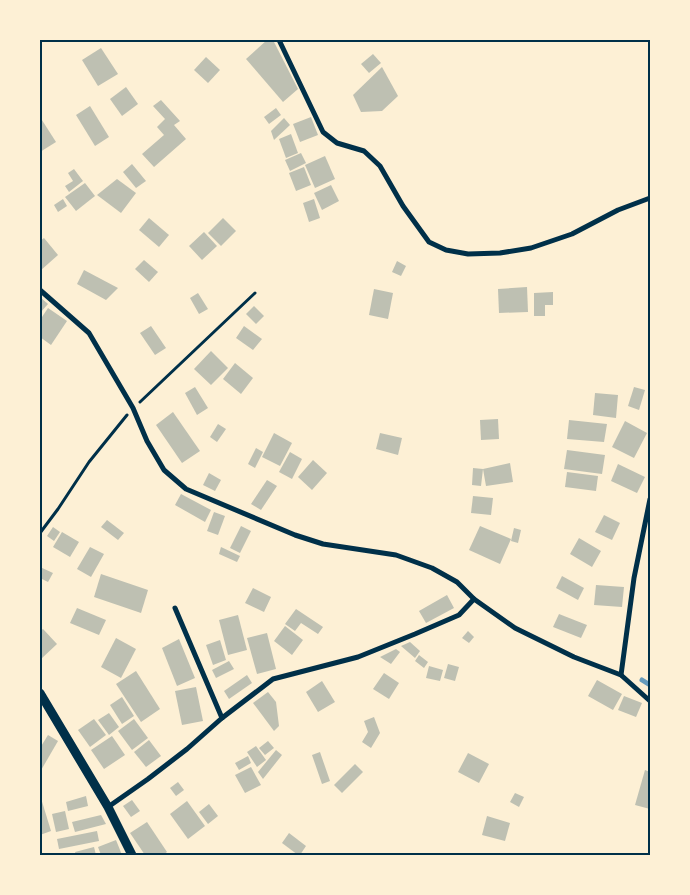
<svg xmlns="http://www.w3.org/2000/svg" width="690" height="895" viewBox="0 0 690 895" font-family="Lora,serif">
  <style>
    .lines { fill: none; stroke-linecap: round; stroke-linejoin: round }
    .stream { stroke: #669bbc; stroke-width: 5 }
    .building { fill: #bec0b2 }
    .path { stroke: #003049; stroke-width: 3 }
    .minor { stroke: #003049; stroke-width: 5 }
    .tertiary { stroke: #003049; stroke-width: 9 }
    .neatline { fill: none; stroke: #003049; stroke-width: 2 }
  </style>
  <rect width="100%" height="100%" fill="#fdf0d5"/>
  <g class="lines">
    <path class="stream" d="M642,680L650,685"/>
  </g>
  <g class="building">
    <path d="M267,40H273L298,89L283,102L246,59Z"/>
    <path d="M101,48L118,74L98,86L82,60Z"/>
    <path d="M373,54L381,63L369,73L361,64Z"/>
    <path d="M206,57L220,70L208,83L194,70Z"/>
    <path d="M382,67L398,96L382,111L361,112L353,95Z"/>
    <path d="M126,87L138,104L122,116L110,99Z"/>
    <path d="M161,100L180,121L174,125L186,139L154,167L142,154L164,135L157,127L165,119L153,106Z"/>
    <path d="M90,106L109,137L95,146L76,115Z"/>
    <path d="M276,108L281,115L269,124L264,117Z"/>
    <path d="M40,117L56,142L40,152Z"/>
    <path d="M311,117L318,135L300,142L293,124Z"/>
    <path d="M284,118L290,125L274,140L271,131Z"/>
    <path d="M291,134L298,153L286,158L279,139Z"/>
    <path d="M301,153L306,163L290,171L285,160Z"/>
    <path d="M325,156L335,179L315,188L305,165Z"/>
    <path d="M132,164L146,181L136,188L123,172Z"/>
    <path d="M304,167L311,185L296,191L289,173Z"/>
    <path d="M74,169L83,181L69,192L65,186L73,181L68,173Z"/>
    <path d="M117,179L136,193L121,213L97,195Z"/>
    <path d="M85,183L95,196L76,211L65,197Z"/>
    <path d="M331,185L339,201L322,210L314,193Z"/>
    <path d="M63,199L67,206L58,212L54,205Z"/>
    <path d="M314,199L320,218L309,222L303,203Z"/>
    <path d="M149,218L169,235L159,247L139,230Z"/>
    <path d="M223,218L236,231L221,246L208,233Z"/>
    <path d="M204,232L217,246L202,260L189,246Z"/>
    <path d="M44,238L58,255L40,271V241Z"/>
    <path d="M144,260L158,272L149,282L135,269Z"/>
    <path d="M397,261L406,266L401,276L392,272Z"/>
    <path d="M84,270L118,288L106,300L77,284Z"/>
    <path d="M527,287L528,312L499,313L498,289Z"/>
    <path d="M374,289L393,293L388,319L369,315Z"/>
    <path d="M553,292V305H545V316H534V293Z"/>
    <path d="M198,293L208,309L199,314L190,298Z"/>
    <path d="M40,297L48,304L40,313Z"/>
    <path d="M254,306L264,316L256,324L246,314Z"/>
    <path d="M48,308L67,321L51,345L40,337V320Z"/>
    <path d="M151,326L166,348L155,355L140,333Z"/>
    <path d="M244,326L262,339L253,350L236,338Z"/>
    <path d="M211,351L228,368L211,385L194,369Z"/>
    <path d="M235,363L253,378L241,394L223,379Z"/>
    <path d="M195,387L208,408L197,415L185,393Z"/>
    <path d="M634,387L645,390L639,410L628,406Z"/>
    <path d="M595,393L618,395L616,418L593,415Z"/>
    <path d="M173,412L200,451L182,463L156,425Z"/>
    <path d="M498,419L499,439L481,440L480,420Z"/>
    <path d="M569,420L607,424L604,442L567,439Z"/>
    <path d="M625,421L647,433L634,458L612,447Z"/>
    <path d="M218,424L226,429L217,442L210,437Z"/>
    <path d="M274,433L292,443L280,466L262,457Z"/>
    <path d="M380,433L402,438L398,455L376,449Z"/>
    <path d="M256,448L263,452L255,468L248,464Z"/>
    <path d="M567,450L605,455L602,474L564,469Z"/>
    <path d="M290,452L302,459L292,479L279,472Z"/>
    <path d="M313,460L327,473L312,490L298,477Z"/>
    <path d="M510,463L513,482L486,486L483,469L481,486L472,485L473,468L483,469Z"/>
    <path d="M618,464L645,477L637,493L611,481Z"/>
    <path d="M567,472L598,476L596,491L565,487Z"/>
    <path d="M209,473L221,480L215,491L203,485Z"/>
    <path d="M267,480L277,486L261,510L251,504Z"/>
    <path d="M181,494L211,510L205,522L175,505Z"/>
    <path d="M473,496L493,498L491,515L471,513Z"/>
    <path d="M214,512L225,516L218,535L207,531Z"/>
    <path d="M604,515L620,523L612,540L595,532Z"/>
    <path d="M107,520L124,533L118,540L101,527Z"/>
    <path d="M241,526L251,531L240,553L230,548Z"/>
    <path d="M480,526L511,539L500,564L469,550Z"/>
    <path d="M53,527L60,532L54,541L47,536Z"/>
    <path d="M514,528L521,530L518,543L511,541Z"/>
    <path d="M62,532L79,542L70,557L53,547Z"/>
    <path d="M579,538L601,551L592,567L570,554Z"/>
    <path d="M90,547L104,554L91,577L77,569Z"/>
    <path d="M221,547L240,556L237,562L219,554Z"/>
    <path d="M40,567L53,573L48,582L40,578Z"/>
    <path d="M101,574L148,590L141,613L94,597Z"/>
    <path d="M562,576L584,588L578,600L556,588Z"/>
    <path d="M596,585L624,587L622,607L594,605Z"/>
    <path d="M253,588L271,597L264,612L245,603Z"/>
    <path d="M447,595L454,608L426,623L419,611Z"/>
    <path d="M77,608L106,620L99,635L70,623Z"/>
    <path d="M296,609L323,627L318,634L301,623L295,631L285,624Z"/>
    <path d="M559,614L587,625L581,638L553,627Z"/>
    <path d="M238,615L247,650L228,655L219,620Z"/>
    <path d="M285,626L303,640L292,655L274,641Z"/>
    <path d="M43,629L57,644L40,660V631Z"/>
    <path d="M468,631L474,637L469,643L462,638Z"/>
    <path d="M267,633L276,669L257,674L247,638Z"/>
    <path d="M116,638L136,649L121,678L101,667Z"/>
    <path d="M179,639L195,678L177,686L162,648Z"/>
    <path d="M220,640L226,660L213,665L206,645Z"/>
    <path d="M410,642L420,651L415,658L401,646Z"/>
    <path d="M396,649L400,652L391,664L380,657Z"/>
    <path d="M419,655L428,662L424,668L415,661Z"/>
    <path d="M229,661L234,669L216,678L212,670Z"/>
    <path d="M448,664L459,667L455,681L444,678Z"/>
    <path d="M429,666L443,670L440,681L426,678Z"/>
    <path d="M136,671L160,709L141,722L116,684Z"/>
    <path d="M384,673L399,683L389,699L373,689Z"/>
    <path d="M247,675L252,683L229,699L224,691Z"/>
    <path d="M597,680L622,694L613,710L588,696Z"/>
    <path d="M322,681L335,702L318,712L306,692Z"/>
    <path d="M196,687L203,721L182,725L175,691Z"/>
    <path d="M268,692L276,702L279,726L274,731L253,703Z"/>
    <path d="M624,696L642,703L636,717L618,710Z"/>
    <path d="M122,697L134,716L122,724L110,705Z"/>
    <path d="M109,713L119,727L109,735L98,720Z"/>
    <path d="M374,717L380,733L371,748L362,742L368,732L364,721Z"/>
    <path d="M94,719L106,735L90,747L78,730Z"/>
    <path d="M134,719L148,738L132,750L118,731Z"/>
    <path d="M48,735L58,741L40,772V748Z"/>
    <path d="M112,736L125,755L104,769L91,750Z"/>
    <path d="M149,740L161,756L146,767L134,752Z"/>
    <path d="M268,741L274,748L265,755L259,748Z"/>
    <path d="M256,746L266,760L257,767L247,752Z"/>
    <path d="M276,750L282,755L263,779L258,772Z"/>
    <path d="M320,752L330,781L322,784L312,755Z"/>
    <path d="M468,753L489,764L479,783L458,772Z"/>
    <path d="M248,756L251,763L239,770L235,763Z"/>
    <path d="M355,764L363,772L342,793L334,785Z"/>
    <path d="M251,767L261,785L245,793L235,775Z"/>
    <path d="M645,770L650,772V809L635,805Z"/>
    <path d="M178,782L184,790L176,796L170,788Z"/>
    <path d="M515,793L524,797L519,807L510,802Z"/>
    <path d="M40,795L51,831L40,835Z"/>
    <path d="M86,796L88,806L68,811L66,802Z"/>
    <path d="M132,800L140,811L131,817L123,806Z"/>
    <path d="M187,801L205,826L188,839L170,814Z"/>
    <path d="M209,804L218,816L208,824L199,812Z"/>
    <path d="M65,811L69,829L56,832L52,814Z"/>
    <path d="M101,815L106,824L75,832L72,822Z"/>
    <path d="M487,816L510,823L505,841L482,835Z"/>
    <path d="M147,822L167,852L163,855H145L130,833Z"/>
    <path d="M97,831L99,841L59,849L57,839Z"/>
    <path d="M289,833L306,846L300,855H298L282,843Z"/>
    <path d="M116,840L122,855H101L98,847Z"/>
    <path d="M94,847L96,855H76L75,852Z"/>
  </g>
  <g class="lines">
    <g class="path">
      <path d="M140,402L255,293"/>
      <path d="M40,533L58,509L89,462L127,415"/>
    </g>
    <g class="minor">
      <path d="M279,40L323,132L337,143L364,151L380,166L403,206L429,242L446,250L468,254L500,253L531,248L572,234L618,210L650,198"/>
      <path d="M40,290L89,333L133,408L147,441L164,470L186,489L295,535L323,544L396,555L432,568L457,582L474,599L515,628L574,657L621,675L650,701"/>
      <path d="M175,608L222,718"/>
      <path d="M621,675L634,578L650,499"/>
      <path d="M108,807L148,779L187,749L222,718L273,679L358,657L415,634L459,615L474,599"/>
    </g>
    <path class="tertiary" d="M40,693L108,807L132,855"/>
  </g>
  <rect width="690" height="895" fill="none" stroke="#fdf0d5" stroke-width="82"/>
  <rect x="41" y="41" width="608" height="813" class="neatline"/>
</svg>
